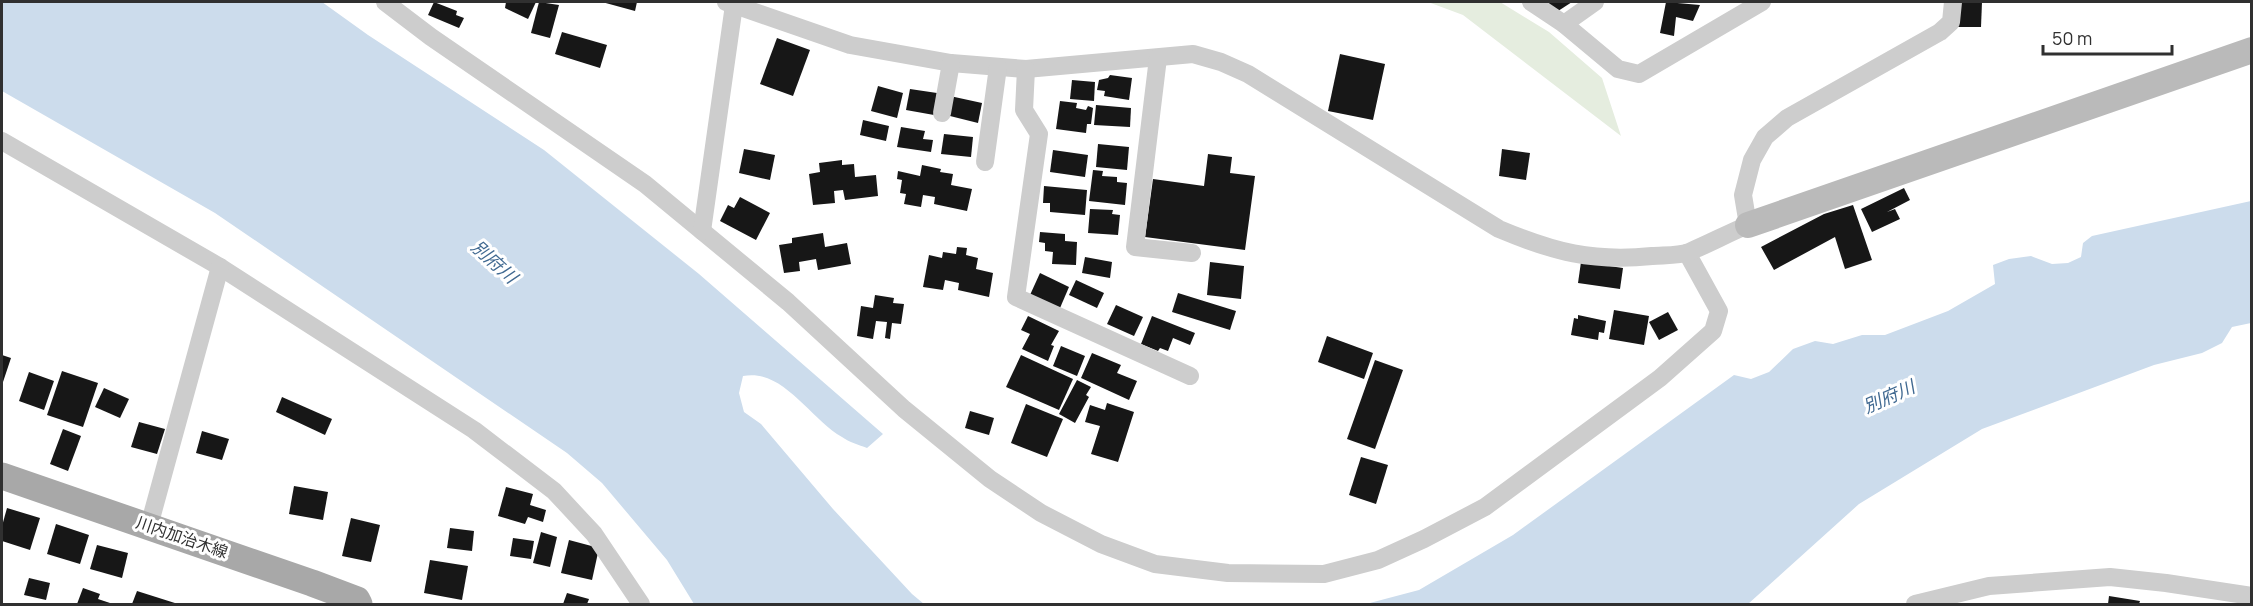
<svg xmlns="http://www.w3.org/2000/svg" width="2253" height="606" viewBox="0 0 2253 606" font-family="Manrope,'Noto Sans JP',sans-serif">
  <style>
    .green { fill: #e5eddf }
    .water { fill: #ccdcec }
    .building { fill: #171717 }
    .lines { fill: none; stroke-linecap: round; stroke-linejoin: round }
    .street { stroke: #cdcdcd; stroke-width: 18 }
    .secondary { stroke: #bababa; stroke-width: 26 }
    .primary { stroke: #a8a8a8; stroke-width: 27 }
    .labels { text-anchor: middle; stroke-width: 6; stroke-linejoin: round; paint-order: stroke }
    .street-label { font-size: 16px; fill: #303030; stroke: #fff }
    .water-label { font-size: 18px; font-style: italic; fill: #406991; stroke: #fff }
  </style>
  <rect width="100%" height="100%" fill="#fff"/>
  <path class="green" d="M1428,2H1500L1549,32L1602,78L1621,136L1463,15Z"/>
  <g class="water">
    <path d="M2,2H322L368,35L544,150L699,274L883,434L867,448C859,445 849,442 842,437C810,419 783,368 743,376L739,393L744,412L761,424L833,509L912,594L924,604H694L667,560L602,483L567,453L215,213L2,91Z"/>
    <path d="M2251,201V323L2232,327L2222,343L2202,353L2154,365L1982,429L1859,504L1748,604H1366L1419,590L1513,535L1734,375L1751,379L1769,372L1793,349L1815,341L1833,344L1862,335H1885L1948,311L1995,284L1993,265L2009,259L2031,256L2052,264L2068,263L2081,257L2083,243L2092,236Z"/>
  </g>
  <g class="building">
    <path d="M434,2L457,11L456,15L464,18L459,28L428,15Z"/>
    <path d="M506,2H536L528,19L505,8Z"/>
    <path d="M539,2L559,5L550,38L531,33Z"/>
    <path d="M602,2H637L635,11Z"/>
    <path d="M1547,2H1572L1555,13Z"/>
    <path d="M1666,2L1700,5L1693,21L1676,17L1674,36L1660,33Z"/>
    <path d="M1957,2H1982L1981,27H1956Z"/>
    <path d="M562,32L607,45L600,68L555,54Z"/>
    <path d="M777,38L810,50L793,96L760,84Z"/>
    <path d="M1340,54L1385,64L1373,120L1328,111Z"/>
    <path d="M1110,75L1132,78L1129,100L1104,96L1105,91L1097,90L1099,80L1108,78Z"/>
    <path d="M1072,80L1095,82L1094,101L1070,99Z"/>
    <path d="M878,86L903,93L897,118L871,111Z"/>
    <path d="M910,89L937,93L934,115L906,110Z"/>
    <path d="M950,96L982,103L978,123L946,115Z"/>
    <path d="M1060,101L1077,103L1076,108L1086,110L1088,106L1093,108L1091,124H1087L1086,133L1056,129Z"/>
    <path d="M1096,105L1131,108L1130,127L1094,125Z"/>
    <path d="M863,120L889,126L886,141L860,135Z"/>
    <path d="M901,127L925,131L923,139L933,140L931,152L897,147Z"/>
    <path d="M944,134L973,137L971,157L941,154Z"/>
    <path d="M1098,144L1129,147L1127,170L1096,167Z"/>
    <path d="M744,149L775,155L770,180L739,173Z"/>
    <path d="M1502,149L1530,153L1526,180L1499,176Z"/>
    <path d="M1053,150L1088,155L1085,177L1050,172Z"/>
    <path d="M1208,154L1232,157L1230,173L1255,176L1245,250L1145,237L1153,179L1204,186Z"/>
    <path d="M842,160V165L854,164L855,177L876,175L878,196L845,200L843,190L834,191L835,203L813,205L809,174L820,172L819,163Z"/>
    <path d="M922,165L941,169L940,172L953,174L951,185L972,189L967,211L934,204L935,197L923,195L921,207L904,204L906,194L900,193L902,180L897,179L898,171L920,176Z"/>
    <path d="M1093,170L1103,171L1102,176L1117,177V182L1127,183L1125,205L1089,201Z"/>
    <path d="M1044,186L1087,190L1085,215L1050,212V203H1043Z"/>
    <path d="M1904,188L1910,200L1887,212L1895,209L1900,219L1872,232L1861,209Z"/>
    <path d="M740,197L770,213L756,240L720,221L728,205L734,208Z"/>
    <path d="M1853,205L1872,260L1845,269L1835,237L1774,270L1761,247L1824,214Z"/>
    <path d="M1090,209L1113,210L1112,214L1120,215L1118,235L1088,233Z"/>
    <path d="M1040,232L1065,234V241L1077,242L1076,265L1052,264L1053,252L1045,251V243L1039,242Z"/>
    <path d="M823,233L825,247L847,243L851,264L818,270L816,259L799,262L800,271L784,273L779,245L792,243V238Z"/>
    <path d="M957,247L967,248L966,255L978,258L976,269L993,273L989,297L958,290L959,283L945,280L943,290L923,287L929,255L942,258L943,252L956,254Z"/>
    <path d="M1085,257L1112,262L1110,278L1082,273Z"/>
    <path d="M1210,262L1244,266L1241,299L1207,295Z"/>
    <path d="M1581,262L1623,268L1620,289L1578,283Z"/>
    <path d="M1040,273L1069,287L1060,308L1030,295Z"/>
    <path d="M1076,280L1104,293L1097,308L1069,295Z"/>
    <path d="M1178,293L1236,311L1230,330L1172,312Z"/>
    <path d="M875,295L894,298L893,303L904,304L901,324L892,323L890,339L885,338L887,322L876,321L873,339L857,336L861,306L873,308Z"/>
    <path d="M1116,305L1143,317L1134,336L1107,324Z"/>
    <path d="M1614,310L1649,316L1644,345L1609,339Z"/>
    <path d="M1668,312L1678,330L1659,340L1649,322Z"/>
    <path d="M1578,315L1606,321L1604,333L1599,332L1598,340L1571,335L1574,318L1578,319Z"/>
    <path d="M1028,316L1059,331L1051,345L1054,346L1048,361L1022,349L1030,334L1021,330Z"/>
    <path d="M1152,316L1195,333L1190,345L1173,338L1168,351L1160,348L1158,351L1141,344Z"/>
    <path d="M1327,336L1373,353L1364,379L1318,362Z"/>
    <path d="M1061,346L1085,356L1077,376L1053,366Z"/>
    <path d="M1092,353L1121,365L1117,373L1137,381L1129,400L1081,378Z"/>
    <path d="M2,355L11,358L2,385Z"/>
    <path d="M1021,355L1073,379L1059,410L1006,387Z"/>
    <path d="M1375,360L1403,370L1375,449L1347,439Z"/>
    <path d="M62,371L98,383L83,427L47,415Z"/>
    <path d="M29,372L54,381L44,410L19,401Z"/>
    <path d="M1077,380L1091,387L1086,395L1089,397L1075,423L1059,414Z"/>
    <path d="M104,388L129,399L120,418L95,407Z"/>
    <path d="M282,397L332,419L325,435L276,412Z"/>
    <path d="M1107,403L1134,412L1118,462L1091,454L1100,426L1085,422L1090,405L1105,410Z"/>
    <path d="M1026,404L1063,419L1047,457L1011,443Z"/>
    <path d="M970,411L994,418L989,435L965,428Z"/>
    <path d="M139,422L165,429L157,454L131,447Z"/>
    <path d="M63,429L81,436L68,471L50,464Z"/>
    <path d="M202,431L229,439L222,460L196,453Z"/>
    <path d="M1361,457L1388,465L1376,504L1349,495Z"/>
    <path d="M294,486L328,492L323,520L289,514Z"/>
    <path d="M506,487L533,494L530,505L546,510L543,522L528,517L525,524L498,516Z"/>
    <path d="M7,508L40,518L30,550L2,541V526Z"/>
    <path d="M351,518L380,525L371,562L342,556Z"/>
    <path d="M56,524L89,535L80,564L47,554Z"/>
    <path d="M450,528L474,531L472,551L447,548Z"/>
    <path d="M541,532L557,537L550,567L533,563Z"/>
    <path d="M513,538L534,541L531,559L510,556Z"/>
    <path d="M569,540L599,548L592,580L561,573Z"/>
    <path d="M97,545L128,553L122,578L90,569Z"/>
    <path d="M430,560L468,566L462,600L424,593Z"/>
    <path d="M29,578L50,583L46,600L24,595Z"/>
    <path d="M83,588L100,594L98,599L113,604H77Z"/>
    <path d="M137,591L178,604H132Z"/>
    <path d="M567,593L589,599L587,604H563Z"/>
    <path d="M2109,596L2140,601L2139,604H2108Z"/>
  </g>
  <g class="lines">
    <g class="street">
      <path d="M385,2L431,37L645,184L788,302L904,409L990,479L1041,513L1101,544L1155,564L1228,573L1324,574L1378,560L1424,539L1485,507L1660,378L1713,331L1719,311L1687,253"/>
      <path d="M726,2L850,45L951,63L1026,69L1193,54L1221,62L1248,74L1499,229C1554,252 1592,262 1652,256C1664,255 1679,256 1689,252C1708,244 1729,233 1748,225L1743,195L1752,160L1765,137L1787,118L1940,32L1951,22L1953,2"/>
      <path d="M1531,2L1564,24L1618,69L1639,74L1762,2"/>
      <path d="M1564,24L1595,2"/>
      <path d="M1158,58L1135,247L1192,253"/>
      <path d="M1026,69L1024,110L1039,134L1016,297L1190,376"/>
      <path d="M942,113L951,63"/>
      <path d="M2,141L220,267L474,430L554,491L594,534L641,604"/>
      <path d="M985,162L998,67"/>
      <path d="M702,231L734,5"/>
      <path d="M149,526L220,267"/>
      <path d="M1915,604L1989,586L2110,577L2166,583L2252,596"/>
    </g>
    <path class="secondary" d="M1748,225L2252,50"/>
    <path class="primary" d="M2,476L312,583L357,600L359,604"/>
  </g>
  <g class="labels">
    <g class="street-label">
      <text transform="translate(182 537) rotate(19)" y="6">川内加治木線</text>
    </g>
    <g class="water-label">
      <text transform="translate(494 262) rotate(42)" y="6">別府川</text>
      <text transform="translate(1889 397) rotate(-24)" y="6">別府川</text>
    </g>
  </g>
  <rect width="2253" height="606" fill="none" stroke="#303030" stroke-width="6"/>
  <path d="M2043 45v9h129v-9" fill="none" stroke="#303030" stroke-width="3"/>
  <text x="2052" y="45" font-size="18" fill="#303030" stroke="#ffffff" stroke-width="4.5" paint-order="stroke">50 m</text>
</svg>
